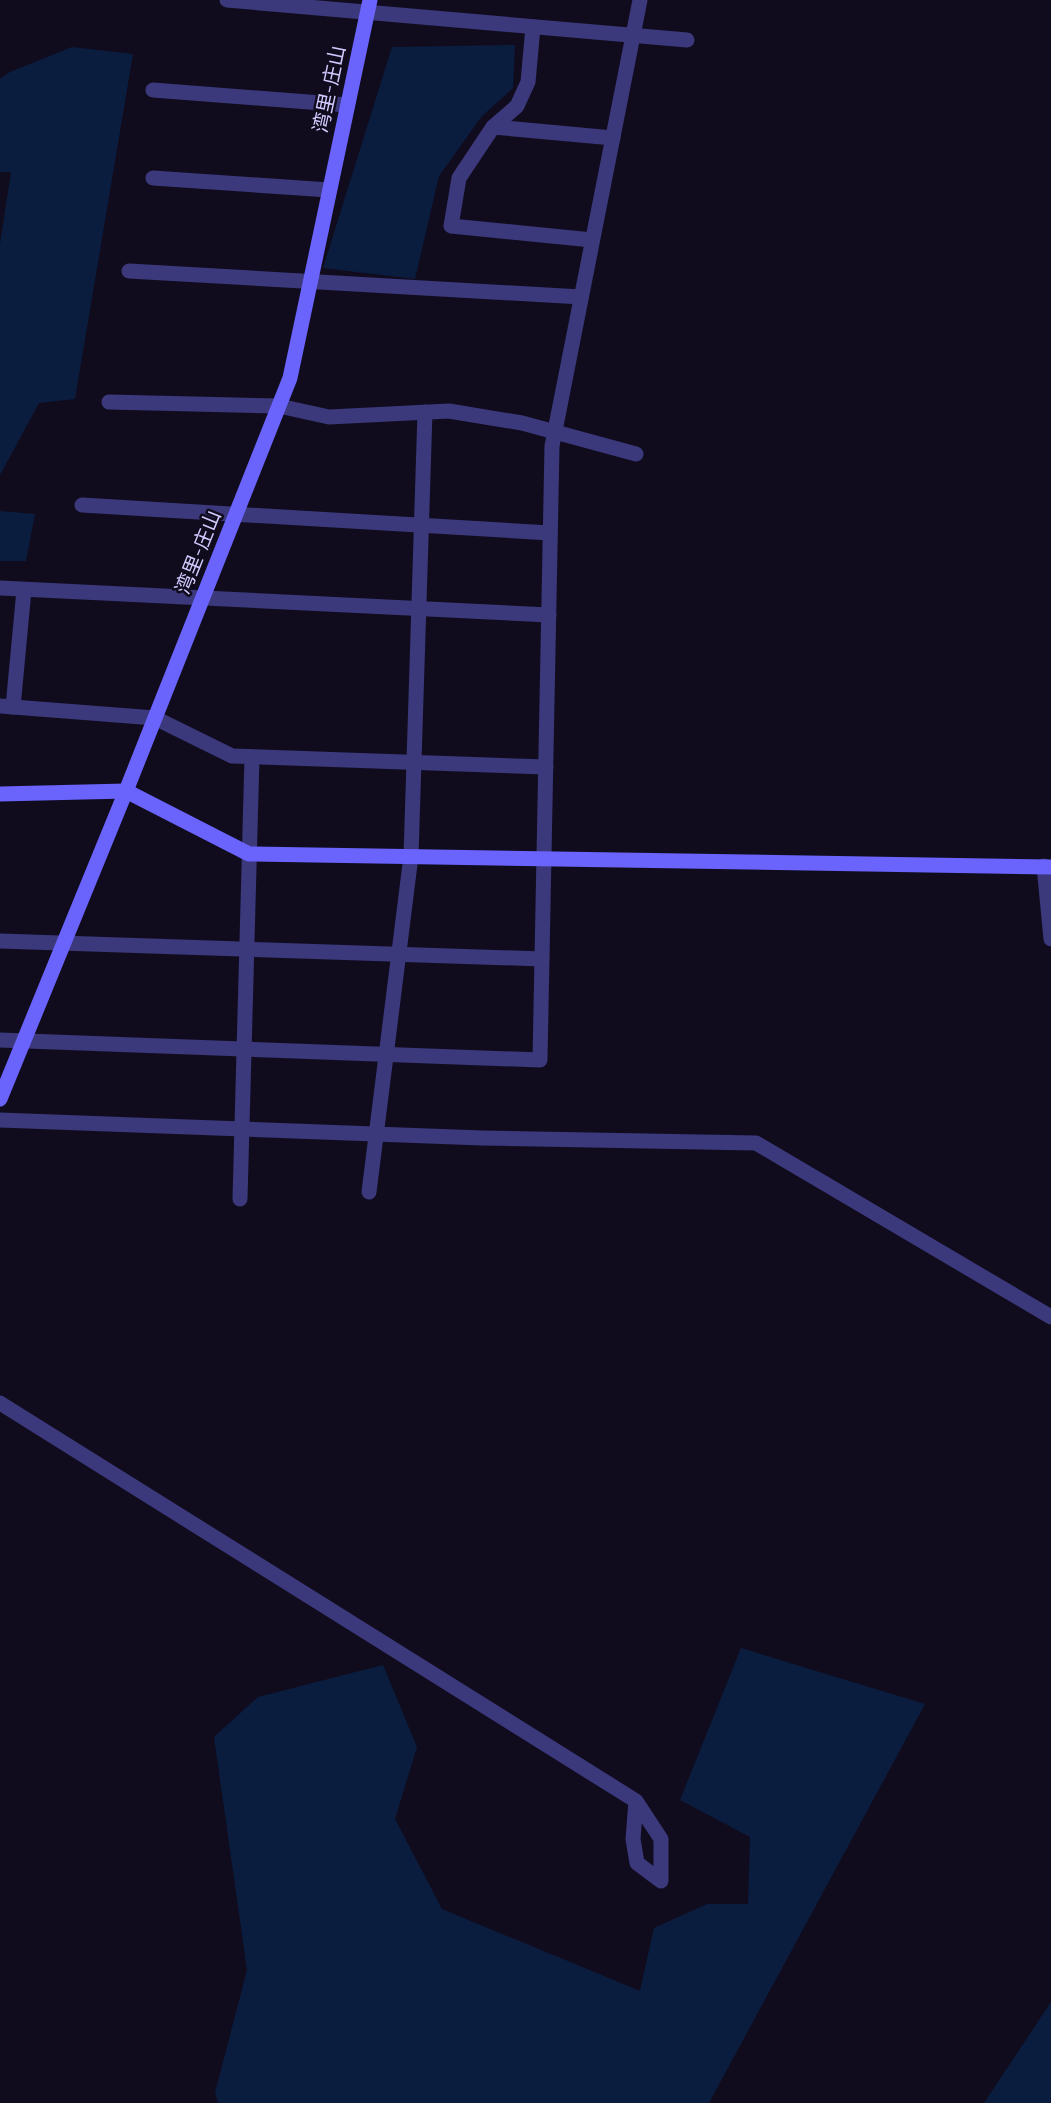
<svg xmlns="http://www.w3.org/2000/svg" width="1051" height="2103" viewBox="0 0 1051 2103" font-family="Manrope,'Noto Sans SC',sans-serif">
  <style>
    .water { fill: #0b1d3e }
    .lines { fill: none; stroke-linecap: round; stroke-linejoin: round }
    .lane { stroke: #3c387c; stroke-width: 15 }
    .street { stroke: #3c387c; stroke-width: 15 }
    .secondary { stroke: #6a63fc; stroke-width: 15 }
    .labels { text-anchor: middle; stroke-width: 5; stroke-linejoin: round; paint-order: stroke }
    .street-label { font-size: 20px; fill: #d1cafe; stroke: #100c1e }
  </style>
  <rect width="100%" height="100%" fill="#100c1e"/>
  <g class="water">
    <path d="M515,45L513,88L482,116L439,176L415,279L323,268L392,47Z"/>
    <path d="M72,47L133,54L75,399L39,403L0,475V244L11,172H0V79L10,72Z"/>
    <path d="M0,511L35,514L26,561H0Z"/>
    <path d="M741,1648L925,1704L709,2103H218L215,2093L247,1970L214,1737L258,1697L383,1665L417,1747L395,1819L442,1909L640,1991L654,1928L707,1904H748L750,1837L680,1800Z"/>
    <path d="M1051,2002V2103H984Z"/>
  </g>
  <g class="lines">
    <g class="lane">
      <path d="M227,0L687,40"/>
      <path d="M533,27L528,82L517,106L493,127L459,178L451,226L592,240"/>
      <path d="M153,90L347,105"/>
      <path d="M493,127L613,138"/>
      <path d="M153,178L329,190"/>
      <path d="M129,271L581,297"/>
      <path d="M109,402L279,406L329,417L449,411L522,423L636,454"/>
      <path d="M82,505L550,533"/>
      <path d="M0,588L549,615"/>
      <path d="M0,706L155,718L232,756L546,767"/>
      <path d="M13,707L24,590"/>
      <path d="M1044,866L1051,939"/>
      <path d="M0,941L542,959"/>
      <path d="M0,1040L540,1060L552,446L640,0"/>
      <path d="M0,1120L482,1138L756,1143L1051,1317"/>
      <path d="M369,1192L411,856L425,412"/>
      <path d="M240,1199L252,757"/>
    </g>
    <path class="street" d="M0,1403L636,1801L661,1839V1881L637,1863L633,1839L636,1801"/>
    <g class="secondary">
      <path d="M0,794L126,791L249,854L1051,867"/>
      <path d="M0,1099L126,791L290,378L370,0"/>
    </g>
  </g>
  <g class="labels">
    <g class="street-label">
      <text transform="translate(329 89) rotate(-78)" y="7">湾里-庄山</text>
      <text transform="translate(198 552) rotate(-68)" y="7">湾里-庄山</text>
    </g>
  </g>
</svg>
